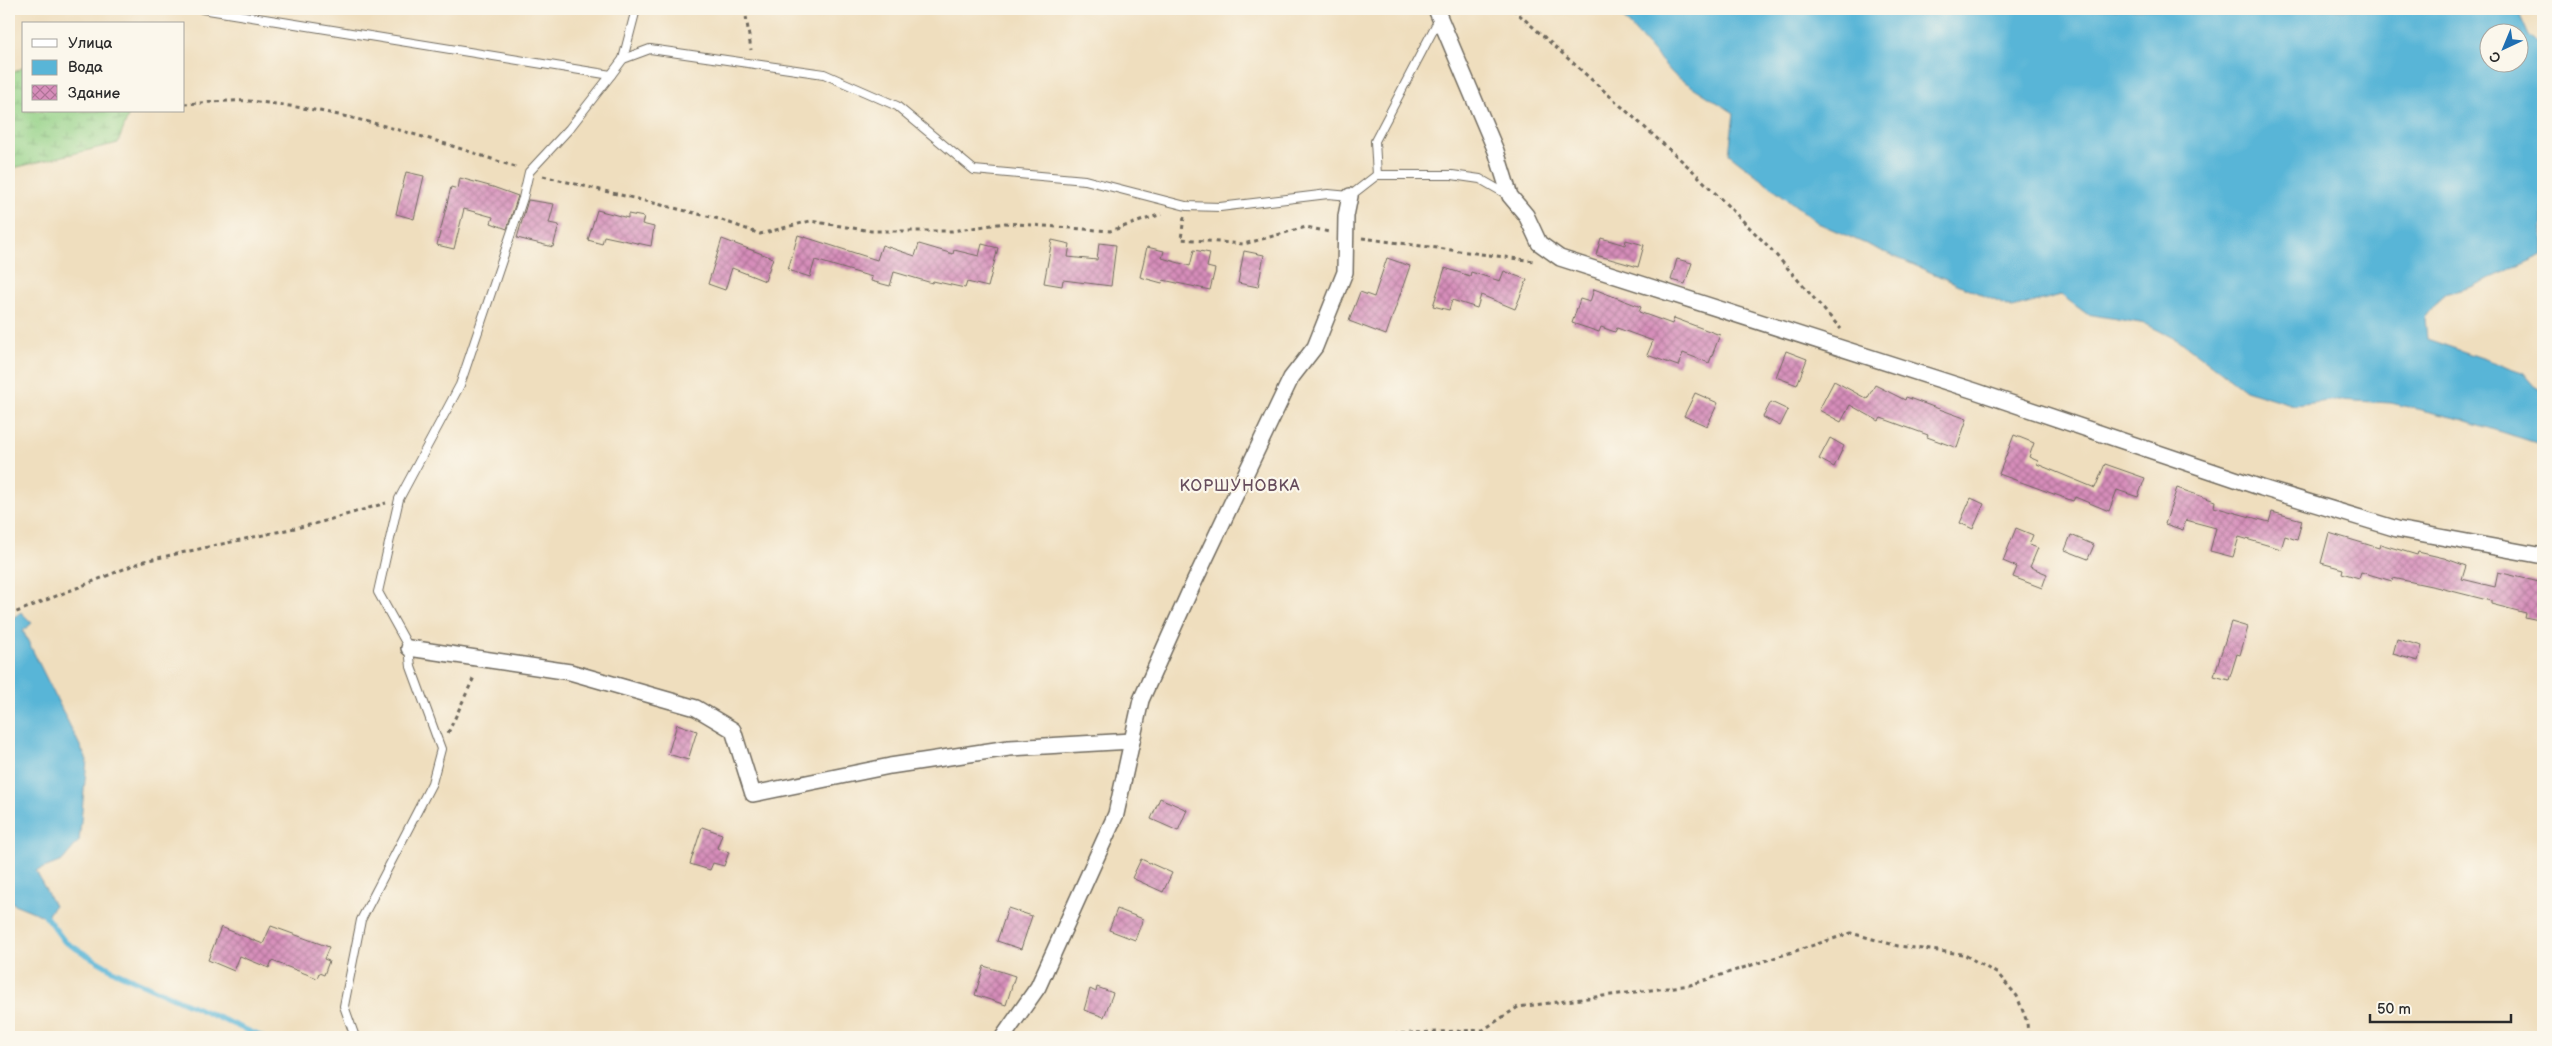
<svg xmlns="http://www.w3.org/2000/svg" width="2552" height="1046" viewBox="0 0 2552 1046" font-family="'Balsamiq Sans',sans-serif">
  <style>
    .wetland { fill: url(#wetland-marsh); stroke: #607e59 }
    .water { fill: #59b5d7; stroke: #427081; fill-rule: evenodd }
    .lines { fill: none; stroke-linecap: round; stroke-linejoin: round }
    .stream { stroke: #59b5d7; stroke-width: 5.5 }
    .building { fill: url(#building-cross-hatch) }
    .service-casing { stroke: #706a5e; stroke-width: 10 }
    .minor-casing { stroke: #706a5e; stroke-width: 18 }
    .path { stroke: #706a5e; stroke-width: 3; stroke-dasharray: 4 4; stroke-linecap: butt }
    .service { stroke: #fff; stroke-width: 8 }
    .minor { stroke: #fff; stroke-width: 15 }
    .labels { text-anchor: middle; stroke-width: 4.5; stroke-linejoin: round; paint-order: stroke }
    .quarter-label { font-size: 16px; letter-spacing: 1px; fill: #674d5d; stroke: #fbf7ec }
  </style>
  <defs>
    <pattern id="wetland-marsh" width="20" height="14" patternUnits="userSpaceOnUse" patternTransform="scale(1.25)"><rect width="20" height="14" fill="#94d187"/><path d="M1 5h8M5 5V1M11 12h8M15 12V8" fill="none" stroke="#79aa6f"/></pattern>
    <pattern id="building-cross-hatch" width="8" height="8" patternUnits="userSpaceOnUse" patternTransform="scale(1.25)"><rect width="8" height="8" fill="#d68dba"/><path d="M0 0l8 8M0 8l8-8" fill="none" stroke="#ae7397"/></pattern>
  </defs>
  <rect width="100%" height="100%" fill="#fbf7ec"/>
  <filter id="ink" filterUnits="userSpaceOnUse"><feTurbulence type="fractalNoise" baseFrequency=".02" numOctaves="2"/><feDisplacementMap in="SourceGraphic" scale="10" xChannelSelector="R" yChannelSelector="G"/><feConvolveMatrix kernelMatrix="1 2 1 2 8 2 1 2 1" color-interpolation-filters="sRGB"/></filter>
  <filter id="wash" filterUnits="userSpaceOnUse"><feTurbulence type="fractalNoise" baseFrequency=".0096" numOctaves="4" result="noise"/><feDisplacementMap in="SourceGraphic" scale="20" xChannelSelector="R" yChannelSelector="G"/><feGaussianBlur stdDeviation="1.12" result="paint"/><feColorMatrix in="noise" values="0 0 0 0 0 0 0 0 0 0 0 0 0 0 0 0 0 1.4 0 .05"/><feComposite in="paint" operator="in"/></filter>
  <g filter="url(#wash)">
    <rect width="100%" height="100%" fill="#efdebe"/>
    <path class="wetland" d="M24,67V111H130L118,143L9,169V75Z"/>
    <g class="water">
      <path d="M1615,9H2517L2529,36L2543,48V255L2471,287L2444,294L2425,318L2427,339L2523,372L2535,386L2543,391V445L2464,420L2391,403L2338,400L2294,405L2245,390L2183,343L2146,324L2087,314L2061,295L2012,308L1818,223L1729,154L1734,113L1674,75ZM2490,32H2520V62H2490Z"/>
      <path d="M21,612L32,623L23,631L87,760L79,841L62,861L36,871L54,906L46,917L14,904L9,898V621Z"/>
    </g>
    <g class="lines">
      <path class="stream" d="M44,910L46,917L65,942L116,972L262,1037"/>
    </g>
    <g id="blocks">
      <g class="building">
        <path d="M406,172L424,176L414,219L396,214Z"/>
        <path d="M460,178L493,187L518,196L507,229L491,223L493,217L464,209L454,249L437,245L451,187L458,189Z"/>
        <path d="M528,200L554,204L549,223L559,225L553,247L517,238Z"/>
        <path d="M597,210L628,218V214L644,217L642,224L654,227L651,246L604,236L602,244L588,240Z"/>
        <path d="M798,235L877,260L882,245L915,256L919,244L953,254L954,250L979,256L982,244L998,248L988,287L967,282L965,288L933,281L932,283L894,272L890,286L871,281L872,277L815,260L810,277L788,270Z"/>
        <path d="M1601,238L1625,245L1626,240L1644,245L1638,267L1596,255Z"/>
        <path d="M722,239L773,258L765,281L732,268L725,290L708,284Z"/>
        <path d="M1052,240L1070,244L1068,257L1097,260L1099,243L1116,245L1111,286L1063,280L1062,286L1044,283Z"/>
        <path d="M1147,247L1164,251L1162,258L1190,266L1194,250L1210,253L1207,267L1215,269L1210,290L1163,280L1162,283L1140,277Z"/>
        <path d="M1244,251L1264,255L1258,287L1238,283Z"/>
        <path d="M1387,258L1410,266L1386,335L1349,321L1360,292L1374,297Z"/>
        <path d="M1677,259L1692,263L1685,284L1671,280Z"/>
        <path d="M1445,268L1470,276L1471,272L1500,281L1504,271L1527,280L1515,309L1481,295L1477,308L1452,300L1449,310L1433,306Z"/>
        <path d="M1594,289L1641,307L1639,312L1672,324L1674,318L1720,335L1709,363L1683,353L1678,366L1647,355L1653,341L1617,328L1615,332L1601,327L1599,332L1572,323L1580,299L1590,302Z"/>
        <path d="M1786,351L1807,359L1797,385L1776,377Z"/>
        <path d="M1834,381L1867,399L1875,385L1905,400L1906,397L1967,419L1957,448L1927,437L1928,435L1881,418L1879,421L1850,405L1841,422L1819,410Z"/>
        <path d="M1695,393L1718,403L1707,426L1684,416Z"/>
        <path d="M1771,402L1788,410L1780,426L1763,417Z"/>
        <path d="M2014,435L2034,443L2029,457L2038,461L2037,464L2095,488L2105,464L2145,478L2138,497L2117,490L2109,511L2075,497L2073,501L1999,474Z"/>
        <path d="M1830,438L1844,446L1834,467L1819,459Z"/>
        <path d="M2177,488L2215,501L2214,507L2269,522L2272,512L2302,520L2297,540L2285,536L2281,549L2239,537L2233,557L2210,551L2216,528L2186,520L2183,530L2165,524Z"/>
        <path d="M1971,498L1984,504L1973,529L1960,523Z"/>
        <path d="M2016,528L2033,535L2029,545L2038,548L2030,567L2047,574L2042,588L2013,577L2017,567L2003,561Z"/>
        <path d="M2329,533L2379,548L2380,544L2417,555L2418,552L2444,558L2466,566L2462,579L2495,587L2498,572L2543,583V621L2525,617L2526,613L2491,604V601L2436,587L2393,578L2392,581L2361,572L2359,578L2342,573L2343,569L2321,563Z"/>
        <path d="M2071,535L2094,545L2088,559L2065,550Z"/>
        <path d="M2231,622L2248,627L2240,655L2237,654L2229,680L2214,676Z"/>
        <path d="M2397,639L2422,646L2418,661L2393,654Z"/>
        <path d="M677,724L697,731L688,760L668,754Z"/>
        <path d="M1160,798L1187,810L1178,831L1151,819Z"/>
        <path d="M702,827L722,834L717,848L729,852L724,866L713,863L710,870L690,864Z"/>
        <path d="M1141,859L1172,873L1163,892L1132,878Z"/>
        <path d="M1008,908L1032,916L1021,949L997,941Z"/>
        <path d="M1117,909L1143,919L1135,940L1109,930Z"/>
        <path d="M271,926L329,947L324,959L329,961L324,975L319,973L317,978L272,961L269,968L240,956L234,971L208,960L221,927L263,944Z"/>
        <path d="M984,966L1015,976L1006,1005L975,995Z"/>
        <path d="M1097,987L1113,993L1104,1017L1084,1010L1090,989L1096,992Z"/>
      </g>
    </g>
  </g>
  <g filter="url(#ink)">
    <use href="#blocks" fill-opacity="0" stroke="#706a5e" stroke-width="1"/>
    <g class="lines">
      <defs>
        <g id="service">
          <path d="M202,9L611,75L623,59L650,49L824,74L897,106L974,170L1085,180L1186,206L1220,207L1328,194L1350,196L1377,175H1452L1480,179L1508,195"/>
          <path d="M623,59L636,9"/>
          <path d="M1377,175L1375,141L1439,19"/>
          <path d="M355,1037L344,1006L361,920L432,783L441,749L411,667L409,648L378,592L399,499L460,385L523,198L529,172L569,129L611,75"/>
        </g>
        <g id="minor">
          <path d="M1436,9L1496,151L1510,196L1526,215L1539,243L1560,258L1975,391L2262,488L2397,529L2543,556"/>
          <path d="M409,648L570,672L696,708L733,730L753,794L890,766L1009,748L1132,741"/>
          <path d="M1003,1037L1038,987L1116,814L1141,700L1189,593L1291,378L1315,347L1345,272L1346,216L1350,196"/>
        </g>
      </defs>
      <use href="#service" class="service-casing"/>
      <use href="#minor" class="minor-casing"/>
      <g class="path">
        <path d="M745,9L751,50"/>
        <path d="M1513,9L1691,169L1768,246L1841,329"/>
        <path d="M184,104C205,103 228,100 248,101C341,109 431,138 518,168"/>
        <path d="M543,176L719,219L760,234L810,221L871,231H952L1005,223L1110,231L1162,214"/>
        <path d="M1184,217L1181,239L1244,244L1306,227L1329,232"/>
        <path d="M1362,238L1534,261"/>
        <path d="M9,615L144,561L318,523L386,503"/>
        <path d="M448,733L475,675"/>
        <path d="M1321,1037L1483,1030L1518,1007L1690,985L1851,933L1898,946L1963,954L1998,974L2017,996L2027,1022L2028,1037"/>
      </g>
      <use href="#service" class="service"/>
      <use href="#minor" class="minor"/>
    </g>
  </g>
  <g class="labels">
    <g class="quarter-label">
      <text x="1240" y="491">КОРШУНОВКА</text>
    </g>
  </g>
  <rect width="2552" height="1046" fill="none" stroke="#fbf7ec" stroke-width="30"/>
  <rect x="22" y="22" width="162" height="90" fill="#fbf7ec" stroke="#a8a59f"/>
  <rect x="32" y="39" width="25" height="8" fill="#ffffff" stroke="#a8a59f"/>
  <text x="68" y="48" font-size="15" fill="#2b2b2b">Улица</text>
  <rect x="32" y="60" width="25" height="15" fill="#59b5d7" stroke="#a8a59f"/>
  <text x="68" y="72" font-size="15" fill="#2b2b2b">Вода</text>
  <rect x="32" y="85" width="25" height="15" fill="url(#building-cross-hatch)" stroke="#a8a59f"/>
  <text x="68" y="98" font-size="15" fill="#2b2b2b">Здание</text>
  <g transform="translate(2504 48) rotate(224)"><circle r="24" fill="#fbf7ec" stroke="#a8a59f"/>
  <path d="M0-4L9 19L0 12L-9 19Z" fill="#1f6fb2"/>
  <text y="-8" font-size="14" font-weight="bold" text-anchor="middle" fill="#2b2b2b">С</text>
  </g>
  <path d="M2370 1014v8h141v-8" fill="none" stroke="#2b2b2b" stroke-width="2.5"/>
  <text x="2377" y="1014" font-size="15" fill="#2b2b2b" stroke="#fbf7ec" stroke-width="4" paint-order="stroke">50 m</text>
</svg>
